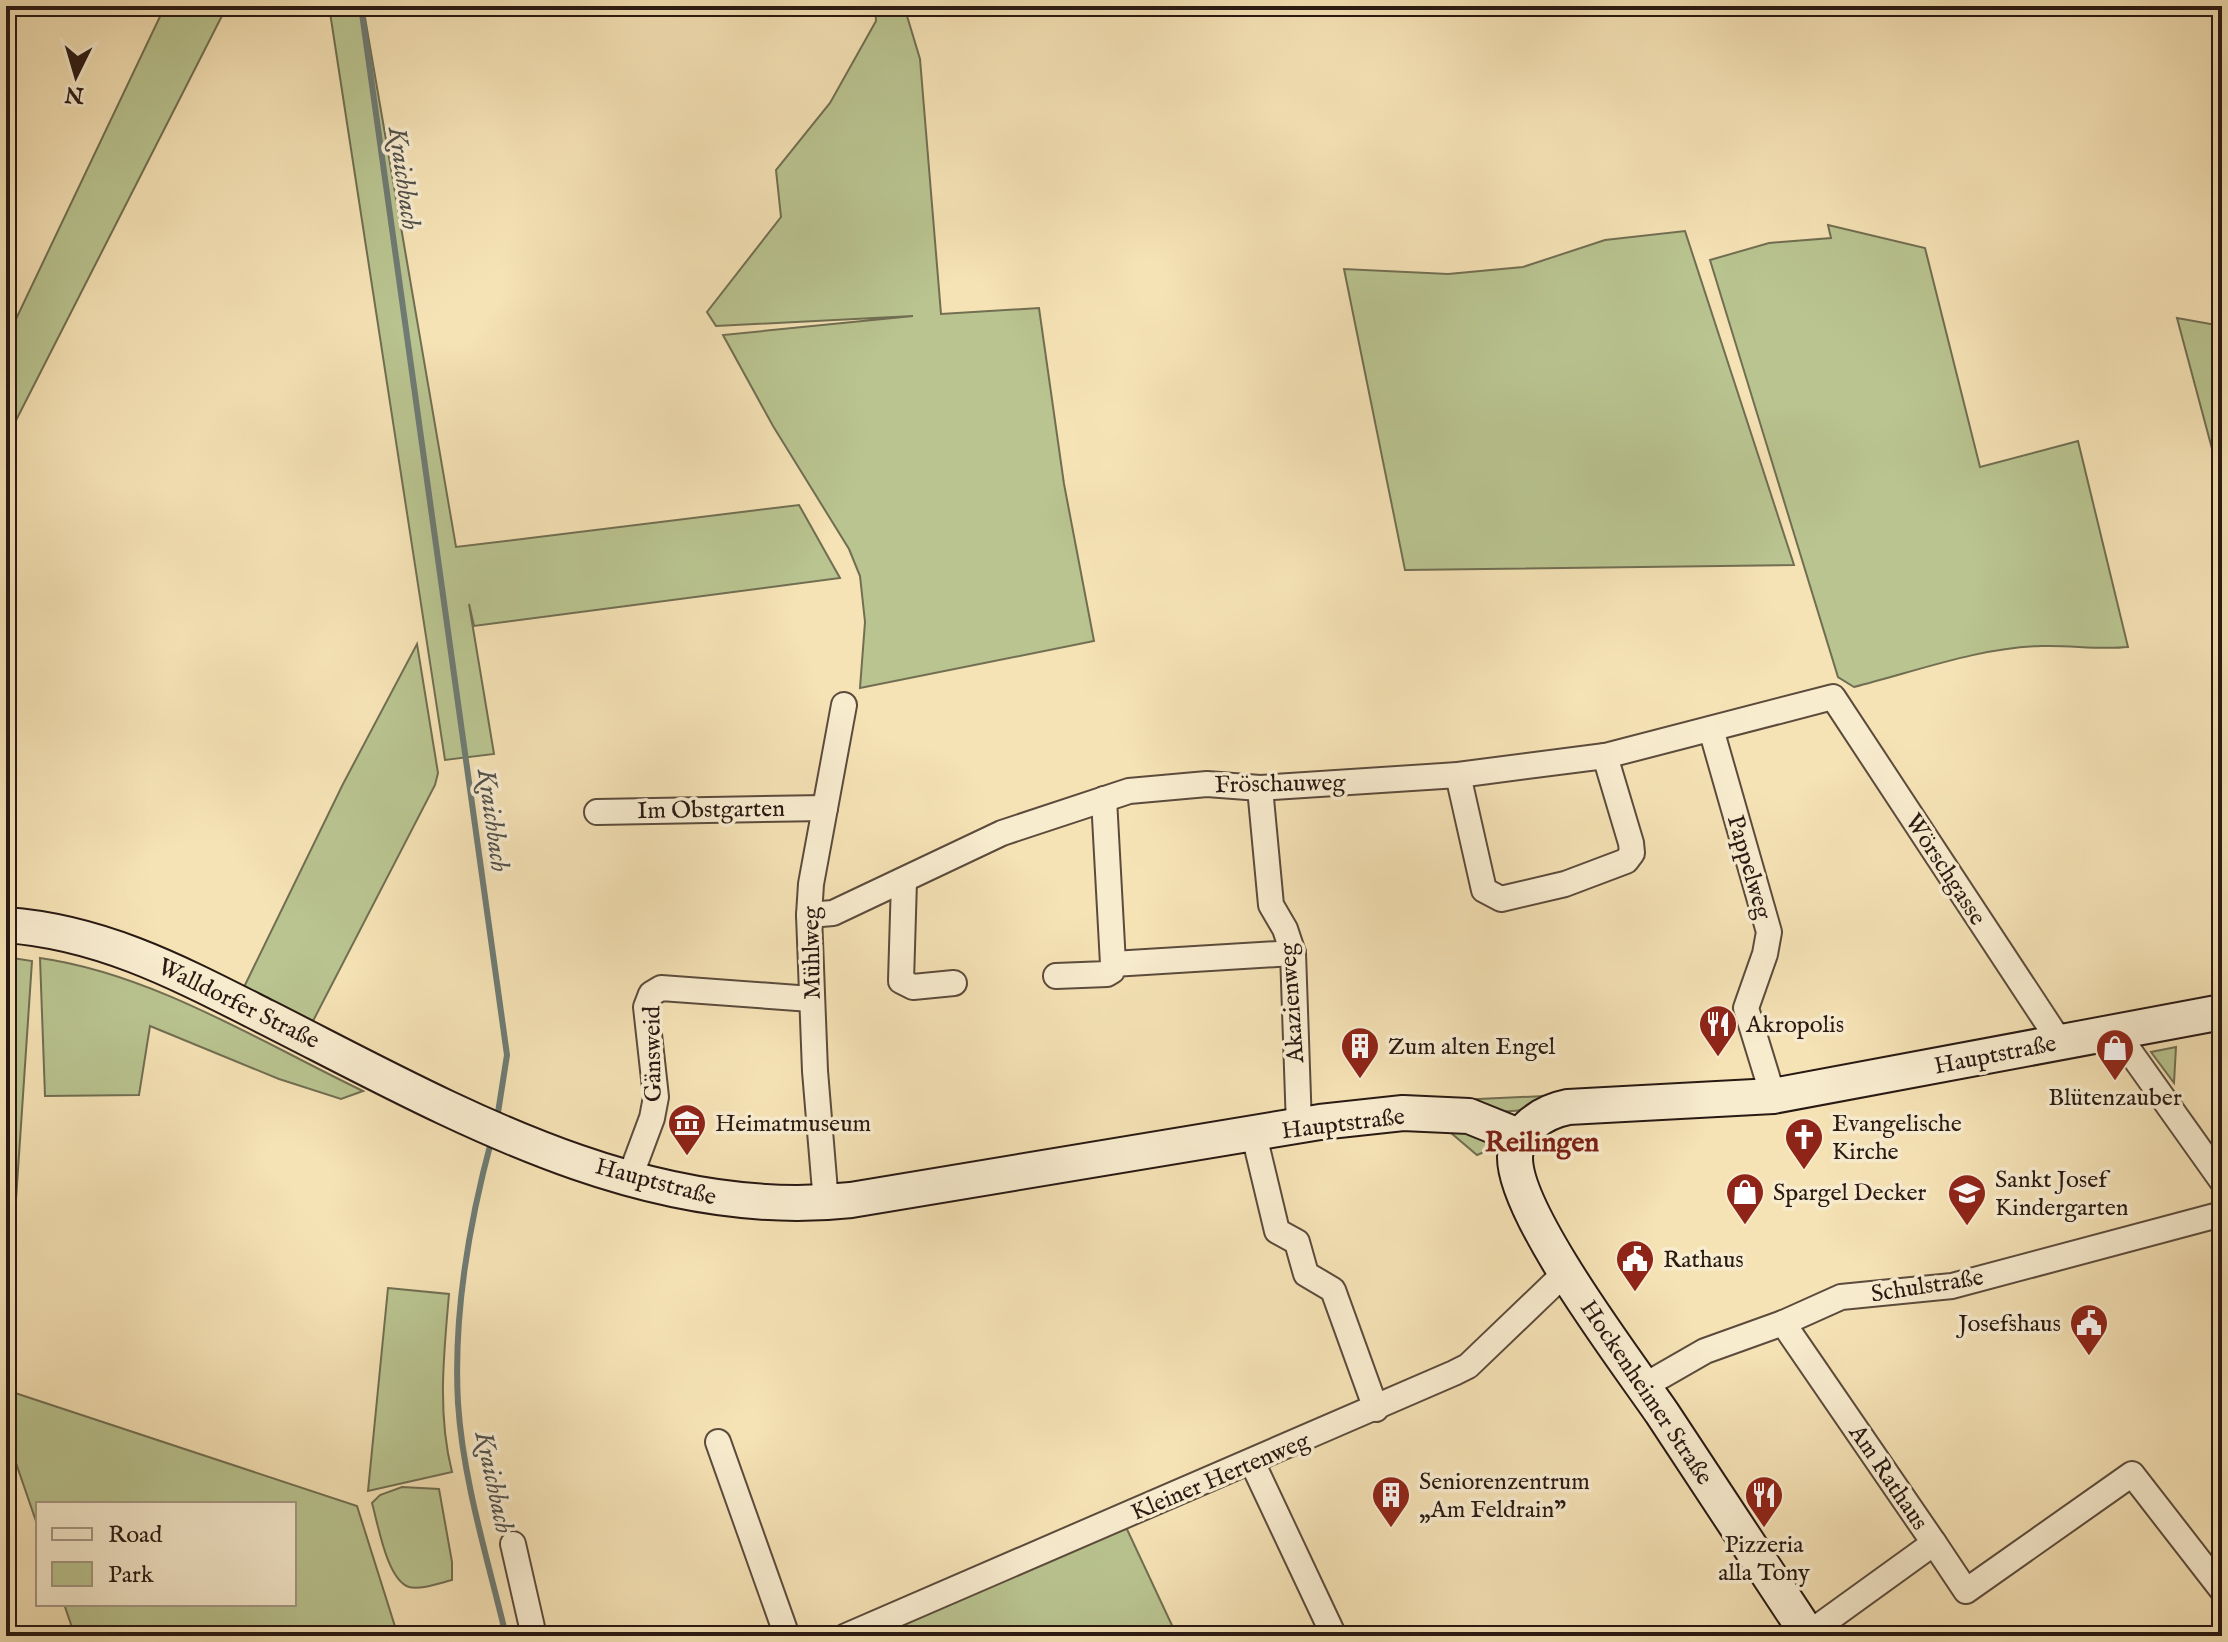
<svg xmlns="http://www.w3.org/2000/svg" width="2228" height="1642" viewBox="0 0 2228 1642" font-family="'IM FELL English',serif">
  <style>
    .green { fill: #b9c490; stroke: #716e52; stroke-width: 2 }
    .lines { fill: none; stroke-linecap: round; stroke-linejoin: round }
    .stream { stroke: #6f7b74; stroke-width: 6 }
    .street-casing { stroke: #5c4b3c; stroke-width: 28 }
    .secondary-casing { stroke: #291913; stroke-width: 38 }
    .street { stroke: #f8eccf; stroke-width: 24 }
    .secondary { stroke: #f8eccf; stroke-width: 34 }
    .labels { text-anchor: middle; stroke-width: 7; stroke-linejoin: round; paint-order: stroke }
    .street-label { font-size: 24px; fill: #291913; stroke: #f8eccf }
    .poi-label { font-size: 24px; fill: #291913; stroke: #f8eccf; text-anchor: start }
    .water-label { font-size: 26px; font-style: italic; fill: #52524c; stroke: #f8eccf }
    .quarter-label { font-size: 28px; font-weight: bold; fill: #7a1f14; stroke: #f8eccf }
  </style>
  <rect width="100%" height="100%" fill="#f5e2b5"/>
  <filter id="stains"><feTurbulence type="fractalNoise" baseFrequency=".0025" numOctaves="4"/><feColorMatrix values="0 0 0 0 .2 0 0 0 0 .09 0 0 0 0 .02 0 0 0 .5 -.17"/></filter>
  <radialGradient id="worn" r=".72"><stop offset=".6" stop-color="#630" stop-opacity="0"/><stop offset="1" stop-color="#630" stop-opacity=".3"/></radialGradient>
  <g class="green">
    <path d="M165,6H227L6,440V340Z"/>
    <path d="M329,6H363L456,547L799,505L840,578L474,626L469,604L494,754L445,760Z"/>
    <path d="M875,6H904L920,59L941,314L1039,308L1064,484L1094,641L860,688L865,622L860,576L849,549L773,426L723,335L913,316L716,326L707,312L781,217L776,170L830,103L876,21Z"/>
    <path d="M1828,225L1925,248L1980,467L2078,441L2128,647C2099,650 2071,645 2042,646C1980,647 1914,672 1854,687L1838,677L1710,260L1769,243L1831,238Z"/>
    <path d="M1685,231L1794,565L1405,570L1344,269L1448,274L1523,267L1605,240Z"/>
    <path d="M2177,318L2222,326V486Z"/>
    <path d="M417,644L438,773L435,785L313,1021L244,987L343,784Z"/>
    <path d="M6,957L32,961L6,1349Z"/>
    <path d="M40,958C153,974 261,1042 363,1091L341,1099L279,1079L150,1026L139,1095L45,1096Z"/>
    <path d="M2176,1047L2174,1083L2151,1052Z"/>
    <path d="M1544,1096L1543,1103C1507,1118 1493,1110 1457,1100Z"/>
    <path d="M1452,1123L1493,1142L1494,1148L1477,1155L1451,1133L1426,1124Z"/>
    <path d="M388,1288L449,1294C444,1353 437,1413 452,1472L368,1491Z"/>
    <path d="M6,1390L357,1506L398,1636H75L64,1604H294V1504H38V1527L6,1434Z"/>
    <path d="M402,1487L439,1489L452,1562V1580C440,1583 421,1590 409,1587C387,1580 378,1524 372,1503L380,1495Z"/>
    <path d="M1125,1525L1177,1636H874Z"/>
  </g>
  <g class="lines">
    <g class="stream">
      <path d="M361,6L507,1055L497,1119"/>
      <path d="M492,1138C469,1223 453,1314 458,1403C463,1481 488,1560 506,1636"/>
    </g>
    <defs>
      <g id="street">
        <path d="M1711,729L1769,932L1765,954L1746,1008L1773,1096"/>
        <path d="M1458,775L1484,890L1501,899L1565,884L1626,861L1632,853L1631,843L1605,756"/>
        <path d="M1260,788L1271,905L1285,929L1293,953L1299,1126"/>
        <path d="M1104,799L1113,964"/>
        <path d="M597,812L825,808"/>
        <path d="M904,881L901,981L913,987L954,983"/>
        <path d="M809,915L833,913L1002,833L1129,791L1207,784L1260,788L1458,775L1605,756L1833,697L2060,1042"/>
        <path d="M1056,976L1107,974L1112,971L1113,964L1293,953"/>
        <path d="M2116,1032L2222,1181"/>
        <path d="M1254,1135L1277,1231L1297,1242L1306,1274L1333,1290L1376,1409"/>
        <path d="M630,1177L652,1118L656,1097L646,1007L651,994L661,988L811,999"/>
        <path d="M826,1203L815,1071L809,915L811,884L844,705"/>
        <path d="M1783,1323L1934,1543L1808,1634"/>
        <path d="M1644,1386L1705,1351L1783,1323L1841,1297L1952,1286L2222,1214"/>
        <path d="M718,1442L787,1636"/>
        <path d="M1252,1462L1334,1636"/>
        <path d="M1934,1543L1966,1591L2132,1474L2222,1590"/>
        <path d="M513,1544L534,1636"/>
        <path d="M846,1636L1454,1373L1468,1366L1566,1272"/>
      </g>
      <g id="secondary">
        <path d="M6,925C103,932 181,974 266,1017C446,1108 641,1223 851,1200L1320,1122L1403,1113L1469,1116L1521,1137"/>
        <path d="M1809,1636C1760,1562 1711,1487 1662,1413C1627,1362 1514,1214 1515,1157C1516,1129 1543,1112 1568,1107L1773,1096L2222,1012"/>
      </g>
    </defs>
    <use href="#street" class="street-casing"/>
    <use href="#secondary" class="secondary-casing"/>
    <use href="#street" class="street"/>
    <use href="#secondary" class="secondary"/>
  </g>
  <defs>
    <symbol id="restaurant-pin" viewBox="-11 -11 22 30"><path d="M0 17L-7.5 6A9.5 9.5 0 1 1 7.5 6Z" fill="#8f2418" stroke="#f8eccf"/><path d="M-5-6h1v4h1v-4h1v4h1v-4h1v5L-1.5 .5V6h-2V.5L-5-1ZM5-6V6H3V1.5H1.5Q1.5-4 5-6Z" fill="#fff"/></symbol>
    <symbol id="building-pin" viewBox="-11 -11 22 30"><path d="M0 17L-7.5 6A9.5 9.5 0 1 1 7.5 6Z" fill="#8f2418" stroke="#f8eccf"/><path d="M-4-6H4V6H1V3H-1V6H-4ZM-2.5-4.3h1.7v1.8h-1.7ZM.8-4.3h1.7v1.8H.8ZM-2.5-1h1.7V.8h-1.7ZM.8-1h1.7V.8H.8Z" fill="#fff"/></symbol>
    <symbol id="shop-pin" viewBox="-11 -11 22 30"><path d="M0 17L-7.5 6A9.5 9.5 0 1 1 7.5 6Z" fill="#8f2418" stroke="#f8eccf"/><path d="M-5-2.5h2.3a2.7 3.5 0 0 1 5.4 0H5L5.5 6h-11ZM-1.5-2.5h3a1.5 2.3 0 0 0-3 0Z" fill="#fff"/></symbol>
    <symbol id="museum-pin" viewBox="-11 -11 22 30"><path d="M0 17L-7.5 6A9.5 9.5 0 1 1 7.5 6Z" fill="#8f2418" stroke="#f8eccf"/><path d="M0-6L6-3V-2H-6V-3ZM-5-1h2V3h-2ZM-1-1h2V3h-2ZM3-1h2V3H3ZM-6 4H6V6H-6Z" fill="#fff"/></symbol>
    <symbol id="church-pin" viewBox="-11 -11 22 30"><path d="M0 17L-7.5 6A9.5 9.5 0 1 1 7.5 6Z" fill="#8f2418" stroke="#f8eccf"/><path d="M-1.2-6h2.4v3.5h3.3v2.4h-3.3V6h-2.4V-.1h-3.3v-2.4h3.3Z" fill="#fff"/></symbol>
    <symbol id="school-pin" viewBox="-11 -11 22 30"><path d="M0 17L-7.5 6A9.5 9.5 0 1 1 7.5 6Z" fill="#8f2418" stroke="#f8eccf"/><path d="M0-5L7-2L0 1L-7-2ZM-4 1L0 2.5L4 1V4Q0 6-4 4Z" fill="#fff"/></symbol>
    <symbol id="civic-pin" viewBox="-11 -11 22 30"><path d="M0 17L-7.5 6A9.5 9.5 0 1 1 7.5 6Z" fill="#8f2418" stroke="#f8eccf"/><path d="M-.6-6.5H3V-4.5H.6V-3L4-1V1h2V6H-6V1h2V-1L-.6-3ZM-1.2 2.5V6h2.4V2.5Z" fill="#fff"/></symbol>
  </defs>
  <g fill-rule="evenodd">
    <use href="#restaurant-pin" x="1696" y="1002" width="44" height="60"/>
    <use href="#building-pin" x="1338" y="1024" width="44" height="60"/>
    <use href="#shop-pin" x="2093" y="1026" width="44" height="60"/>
    <use href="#museum-pin" x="665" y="1101" width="44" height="60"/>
    <use href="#church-pin" x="1782" y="1115" width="44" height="60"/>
    <use href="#shop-pin" x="1723" y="1170" width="44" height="60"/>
    <use href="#school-pin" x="1945" y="1171" width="44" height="60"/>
    <use href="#civic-pin" x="1613" y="1237" width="44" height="60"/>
    <use href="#civic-pin" x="2067" y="1301" width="44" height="60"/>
    <use href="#building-pin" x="1369" y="1473" width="44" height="60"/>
    <use href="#restaurant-pin" x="1742" y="1473" width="44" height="60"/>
  </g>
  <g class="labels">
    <g class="street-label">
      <text transform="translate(1280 783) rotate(-1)" y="8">Fröschauweg</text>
      <text transform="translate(711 809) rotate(-1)" y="8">Im Obstgarten</text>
      <text transform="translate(1750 867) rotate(74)" y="8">Pappelweg</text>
      <text transform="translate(1946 869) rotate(57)" y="8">Wörschgasse</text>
      <text transform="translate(811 953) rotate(-91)" y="8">Mühlweg</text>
      <text transform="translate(239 1003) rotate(26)" y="8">Walldorfer Straße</text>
      <text transform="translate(1291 1003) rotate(-94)" y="8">Akazienweg</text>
      <text transform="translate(652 1054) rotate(-91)" y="8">Gänsweid</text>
      <text transform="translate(1995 1054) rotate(-11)" y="8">Hauptstraße</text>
      <text transform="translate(1343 1123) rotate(-7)" y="8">Hauptstraße</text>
      <text transform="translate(656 1181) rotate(15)" y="8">Hauptstraße</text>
      <text transform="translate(1927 1285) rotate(-9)" y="8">Schulstraße</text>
      <text transform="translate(1647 1392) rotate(56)" y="8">Hockenheimer Straße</text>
      <text transform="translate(1220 1476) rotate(-23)" y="8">Kleiner Hertenweg</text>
      <text transform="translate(1889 1477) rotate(56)" y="8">Am Rathaus</text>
    </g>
    <g class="poi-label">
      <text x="1746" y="1032">Akropolis</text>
      <text x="1388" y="1054">Zum alten Engel</text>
      <text x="2115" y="1105" text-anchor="middle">Blütenzauber</text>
      <text x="715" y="1131">Heimatmuseum</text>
      <text x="1832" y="1131">Evangelische<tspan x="1832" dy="28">Kirche</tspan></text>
      <text x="1995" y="1187">Sankt Josef<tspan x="1995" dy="28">Kindergarten</tspan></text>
      <text x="1773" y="1200">Spargel Decker</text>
      <text x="1663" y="1267">Rathaus</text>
      <text x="2061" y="1331" text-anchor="end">Josefshaus</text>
      <text x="1419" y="1489">Seniorenzentrum<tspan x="1419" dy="28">„Am Feldrain"</tspan></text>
      <text x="1764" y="1552" text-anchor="middle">Pizzeria<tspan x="1764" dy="28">alla Tony</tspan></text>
    </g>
    <g class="water-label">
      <text transform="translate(405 178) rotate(82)" y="9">Kraichbach</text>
      <text transform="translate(494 820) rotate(82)" y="9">Kraichbach</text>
      <text transform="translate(495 1482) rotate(78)" y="9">Kraichbach</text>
    </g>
    <g class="quarter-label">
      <text x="1542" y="1151">Reilingen</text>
    </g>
  </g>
  <rect width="2228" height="1642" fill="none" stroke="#f5e2b5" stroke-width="32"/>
  <rect x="8" y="8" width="2212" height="1626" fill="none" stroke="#291913" stroke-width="4"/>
  <rect x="16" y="16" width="2196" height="1610" fill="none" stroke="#291913" stroke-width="2"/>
  <rect x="36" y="1502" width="260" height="104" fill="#f8eccf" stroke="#a59884" stroke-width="2"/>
  <rect x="52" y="1528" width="40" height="12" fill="#f8eccf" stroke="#a59884" stroke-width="2"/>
  <text x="108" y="1542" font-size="24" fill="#291913">Road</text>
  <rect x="52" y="1562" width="40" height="24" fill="#b9c490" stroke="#a59884" stroke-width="2"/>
  <text x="108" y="1582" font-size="24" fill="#291913">Park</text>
  <g transform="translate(76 76) rotate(185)" stroke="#f8eccf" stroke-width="6" paint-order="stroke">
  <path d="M0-6L14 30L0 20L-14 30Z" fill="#291913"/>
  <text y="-12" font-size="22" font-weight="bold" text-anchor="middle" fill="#291913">N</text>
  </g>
  <rect width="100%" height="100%" filter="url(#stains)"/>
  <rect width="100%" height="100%" fill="url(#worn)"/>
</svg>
